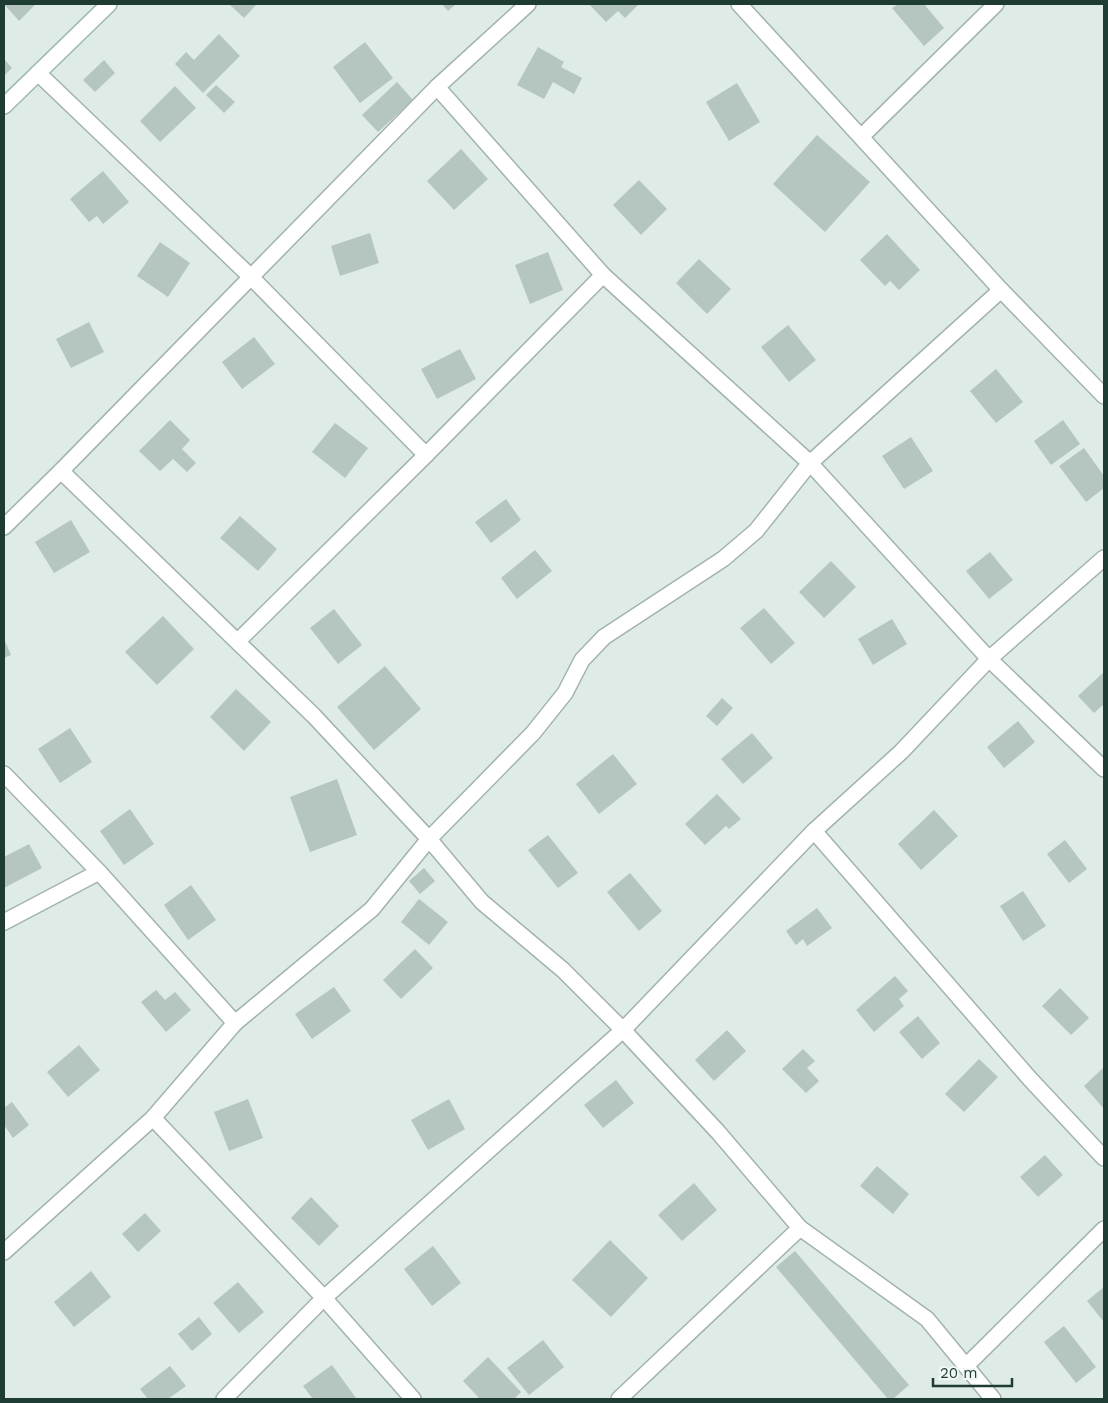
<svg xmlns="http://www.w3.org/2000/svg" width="1108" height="1403" viewBox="0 0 1108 1403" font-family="'Work Sans',sans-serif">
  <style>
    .building { fill: #b4c6bf }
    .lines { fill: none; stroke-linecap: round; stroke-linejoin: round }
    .street-casing { stroke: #a2b3ad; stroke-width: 18 }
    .secondary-casing { stroke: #9db8ae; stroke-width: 18 }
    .street { stroke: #fff; stroke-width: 15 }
    .secondary { stroke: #fff; stroke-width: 15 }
  </style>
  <rect width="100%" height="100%" fill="#dfebe6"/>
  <g class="building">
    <path d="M4,4H36L19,21Z"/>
    <path d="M229,4H257L244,18Z"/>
    <path d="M442,4H456L448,11Z"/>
    <path d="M589,4H639L625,18L618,11L606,22Z"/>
    <path d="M898,4H924L944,28L924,46L892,8Z"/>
    <path d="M219,34L240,56L203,93L175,64L186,52L194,60Z"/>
    <path d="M365,42L393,78L360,103L333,67Z"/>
    <path d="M538,47L564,62L561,67L582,78L574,94L553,82L544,99L517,85Z"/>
    <path d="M4,59L12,68L4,76Z"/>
    <path d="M104,60L115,73L95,92L83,80Z"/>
    <path d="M397,82L413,100L378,132L362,115Z"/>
    <path d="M737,83L760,122L729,141L706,102Z"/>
    <path d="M216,85L235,102L224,113L206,95Z"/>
    <path d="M175,86L196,108L160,142L140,121Z"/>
    <path d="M817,135L870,182L825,232L773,184Z"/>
    <path d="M461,149L488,179L454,210L427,181Z"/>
    <path d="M103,171L129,202L103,224L97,216L89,222L70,199Z"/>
    <path d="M639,180L667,209L641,235L613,205Z"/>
    <path d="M370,233L379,263L340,276L331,246Z"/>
    <path d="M887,234L920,270L899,290L890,281L885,286L860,260Z"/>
    <path d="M160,242L190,263L168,297L137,276Z"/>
    <path d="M548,252L563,290L530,304L515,265Z"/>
    <path d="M699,259L731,289L707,314L676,283Z"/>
    <path d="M89,322L104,352L71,368L56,339Z"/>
    <path d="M788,325L816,360L789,382L761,347Z"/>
    <path d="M254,337L275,364L242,389L222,362Z"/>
    <path d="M460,349L476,379L437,399L421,369Z"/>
    <path d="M996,369L1023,402L996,423L970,391Z"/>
    <path d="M170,420L190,440L182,449L196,463L187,472L173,459L160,471L139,451Z"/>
    <path d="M1063,420L1080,444L1051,465L1034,441Z"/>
    <path d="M335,423L368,448L345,478L312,452Z"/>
    <path d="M911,437L933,471L904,489L882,456Z"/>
    <path d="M1084,448L1104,476V488L1086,502L1059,466Z"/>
    <path d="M506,499L521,520L491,543L475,522Z"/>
    <path d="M240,516L277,549L258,571L220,538Z"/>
    <path d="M71,520L90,552L54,573L35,542Z"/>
    <path d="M535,550L552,571L517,599L501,578Z"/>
    <path d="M990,552L1013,580L989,599L966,571Z"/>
    <path d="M831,561L856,587L824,618L799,592Z"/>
    <path d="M764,608L795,643L771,664L740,628Z"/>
    <path d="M334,609L362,645L338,664L310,628Z"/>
    <path d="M163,616L194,649L157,685L125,652Z"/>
    <path d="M892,619L907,644L873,665L858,639Z"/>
    <path d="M4,639L11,655L4,658Z"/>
    <path d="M385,666L421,709L374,750L337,707Z"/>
    <path d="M1104,672V704L1094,713L1078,696Z"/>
    <path d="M236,689L271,722L244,751L210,717Z"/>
    <path d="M722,698L733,708L717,726L706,716Z"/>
    <path d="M1018,721L1035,742L1004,768L987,747Z"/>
    <path d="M70,728L92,762L60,783L38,749Z"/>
    <path d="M752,733L773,758L743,784L721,759Z"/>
    <path d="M613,754L637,784L599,814L576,784Z"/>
    <path d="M337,779L357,835L310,852L290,797Z"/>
    <path d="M717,794L741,819L729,829L726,826L705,845L685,824Z"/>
    <path d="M130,809L154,844L124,865L100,831Z"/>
    <path d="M934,810L958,836L921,870L898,844Z"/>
    <path d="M548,835L578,873L558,888L528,850Z"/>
    <path d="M1065,840L1087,869L1069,883L1047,854Z"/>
    <path d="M29,844L42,868L4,888V857Z"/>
    <path d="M424,868L435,881L420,894L409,881Z"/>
    <path d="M630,873L662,911L639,931L607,892Z"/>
    <path d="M191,885L216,920L188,940L164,905Z"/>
    <path d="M1023,891L1046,926L1023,941L1000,906Z"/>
    <path d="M419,899L448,922L429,945L401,922Z"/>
    <path d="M817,908L832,928L807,946L803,939L796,945L786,931Z"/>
    <path d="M415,949L433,968L401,999L383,980Z"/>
    <path d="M895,976L908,991L899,999L904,1006L874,1032L856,1010Z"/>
    <path d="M334,987L351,1011L312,1039L295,1014Z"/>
    <path d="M1060,988L1089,1018L1071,1035L1042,1006Z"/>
    <path d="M156,990L165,1000L175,992L191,1010L166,1032L141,1002Z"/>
    <path d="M918,1016L940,1043L922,1059L899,1032Z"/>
    <path d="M727,1030L746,1051L714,1081L695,1060Z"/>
    <path d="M79,1045L100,1070L68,1097L47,1072Z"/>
    <path d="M803,1049L815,1061L807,1068L819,1081L806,1093L782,1069Z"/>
    <path d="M979,1059L998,1077L964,1112L945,1094Z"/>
    <path d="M1104,1067V1109L1084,1086Z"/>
    <path d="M616,1080L634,1103L603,1128L584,1105Z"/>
    <path d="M248,1099L263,1138L229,1151L214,1112Z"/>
    <path d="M449,1099L465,1129L428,1150L411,1120Z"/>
    <path d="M12,1102L29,1125L13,1138L4,1125V1108Z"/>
    <path d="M1045,1155L1063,1175L1038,1197L1020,1177Z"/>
    <path d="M877,1166L909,1194L893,1214L860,1186Z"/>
    <path d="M694,1183L717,1210L682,1241L658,1215Z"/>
    <path d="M311,1197L339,1226L319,1246L291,1218Z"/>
    <path d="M145,1213L161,1231L138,1252L122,1234Z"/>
    <path d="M610,1240L648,1278L611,1317L572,1280Z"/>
    <path d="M433,1246L461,1283L432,1306L404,1269Z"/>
    <path d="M795,1251L909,1385L893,1399H888L776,1267Z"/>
    <path d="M91,1271L111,1297L74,1327L54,1302Z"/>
    <path d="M238,1282L264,1312L239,1333L213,1303Z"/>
    <path d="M1104,1287V1322L1087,1301Z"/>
    <path d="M199,1317L212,1334L192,1351L178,1334Z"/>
    <path d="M1064,1326L1096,1367L1076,1383L1044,1342Z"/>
    <path d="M543,1340L564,1367L529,1395L507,1368Z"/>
    <path d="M488,1357L521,1392L514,1399H480L463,1381Z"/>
    <path d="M332,1365L356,1398L355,1399H313L303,1386Z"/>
    <path d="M170,1366L186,1386L168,1399H148L140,1389Z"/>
  </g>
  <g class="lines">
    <defs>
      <g id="street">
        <path d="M739,4L1001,290L1104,396"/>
        <path d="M38,73L251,277L426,455"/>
        <path d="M437,87L603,275L810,463L989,659L1104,769"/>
        <path d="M862,136L996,4"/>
        <path d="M61,471L314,716L429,839L482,902L563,970L623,1030L718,1132L800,1228L927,1319L993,1399"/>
        <path d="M4,527L61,471L437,87L528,4"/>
        <path d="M238,641L426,455L603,275"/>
        <path d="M4,774L99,872L235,1023"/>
        <path d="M814,831L1030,1079L1104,1158"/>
        <path d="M4,922L99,872"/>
        <path d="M153,1118L324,1298L413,1399"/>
        <path d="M4,1252L153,1118L235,1023L372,909L429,839L533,733L565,693L582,660L604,637L723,559L756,531L810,463L1001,290"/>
        <path d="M966,1366L1104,1229"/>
        <path d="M224,1399L324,1298L623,1030L814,831L901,752L989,659L1104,558"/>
        <path d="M619,1399L800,1228"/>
      </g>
      <path id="secondary" d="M4,106L109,4"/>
    </defs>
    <use href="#street" class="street-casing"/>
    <use href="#secondary" class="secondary-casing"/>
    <use href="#street" class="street"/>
    <use href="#secondary" class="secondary"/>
  </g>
  <rect width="1108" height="1403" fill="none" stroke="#1f3c34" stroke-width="10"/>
  <path d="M933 1378v8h79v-8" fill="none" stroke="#1f3c34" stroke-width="2.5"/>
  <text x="940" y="1378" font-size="15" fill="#1f3c34" stroke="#f0f8f4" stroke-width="4" paint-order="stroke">20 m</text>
</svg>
